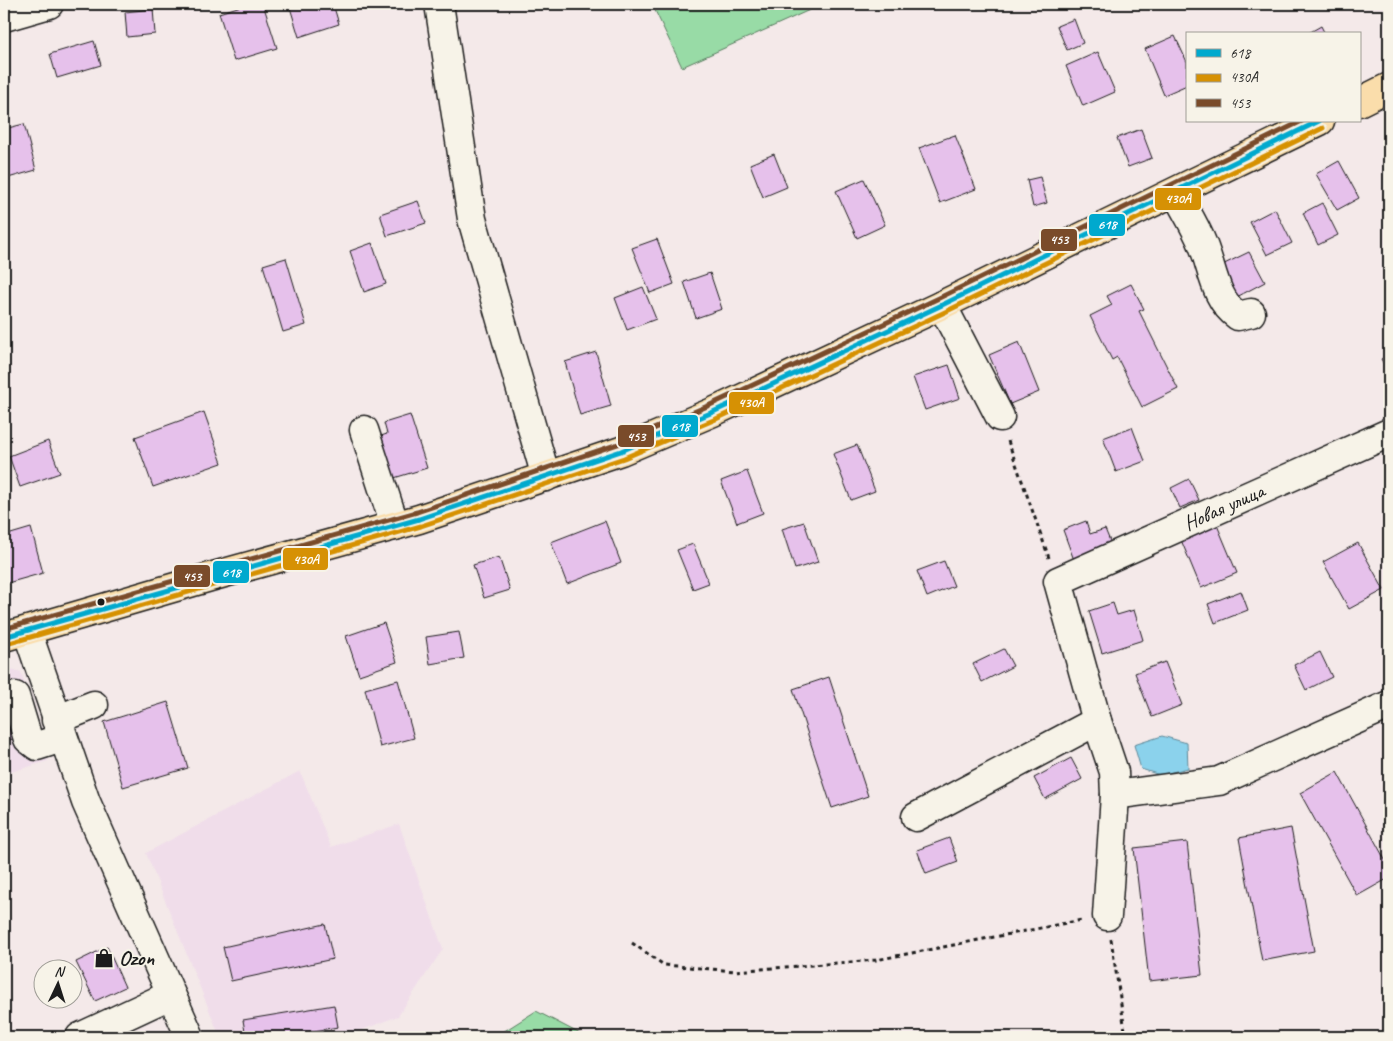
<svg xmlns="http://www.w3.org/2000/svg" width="1393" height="1041" viewBox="0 0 1393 1041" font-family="Caveat,sans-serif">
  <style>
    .built { fill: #f0ddea }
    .green { fill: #98dba6; stroke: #5a7c61 }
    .water { fill: #8bd2ec; stroke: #5f8999 }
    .building { fill: #e6c1eb; stroke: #1c1c1c }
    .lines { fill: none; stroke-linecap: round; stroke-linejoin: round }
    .minor-casing { stroke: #1c1c1c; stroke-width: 31 }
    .major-casing { stroke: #1c1c1c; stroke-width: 31 }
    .path { stroke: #1c1c1c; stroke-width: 3; stroke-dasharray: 4 4; stroke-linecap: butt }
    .minor { stroke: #f7f3e8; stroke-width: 28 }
    .major { stroke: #faddab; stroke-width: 28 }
    .bus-1-casing { stroke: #f7f3e8; stroke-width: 9 }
    .bus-2-casing { stroke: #f7f3e8; stroke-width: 9 }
    .bus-3-casing { stroke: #f7f3e8; stroke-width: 9 }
    .bus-1 { stroke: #00a9ce; stroke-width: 5 }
    .bus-2 { stroke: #d69104; stroke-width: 5 }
    .bus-3 { stroke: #7a4b2a; stroke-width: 5 }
    .bus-dot { fill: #1c1c1c; stroke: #f7f3e8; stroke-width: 2 }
    .labels { text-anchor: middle; stroke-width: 4; stroke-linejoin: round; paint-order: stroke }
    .street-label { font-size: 21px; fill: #1c1c1c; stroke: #f7f3e8 }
    .poi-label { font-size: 21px; font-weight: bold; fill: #1c1c1c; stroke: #f7f3e8; text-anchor: start }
    .line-badge { stroke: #f7f3e8; stroke-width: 2 }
    .badge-label { font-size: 14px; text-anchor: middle; font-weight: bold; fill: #fff }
  </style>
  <rect width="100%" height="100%" fill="#f4e9e9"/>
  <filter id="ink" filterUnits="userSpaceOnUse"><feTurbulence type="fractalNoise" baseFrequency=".02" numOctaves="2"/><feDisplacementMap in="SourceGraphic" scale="10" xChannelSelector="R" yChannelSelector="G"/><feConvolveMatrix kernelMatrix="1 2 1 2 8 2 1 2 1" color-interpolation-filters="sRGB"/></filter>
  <g filter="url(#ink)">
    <g class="built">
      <path d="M4,667L21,672L48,761L4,774Z"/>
      <path d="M300,771L331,847L399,824L443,949L398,1016L344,1037H220L146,853Z"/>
    </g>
    <g class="green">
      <path d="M652,4H823L682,67Z"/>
      <path d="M536,1011L586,1037H495Z"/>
    </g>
    <path class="water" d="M1162,736L1187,743L1188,768L1160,775L1141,769L1134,745Z"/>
    <g class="building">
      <path d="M247,4H263L277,48L234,61L219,13Z"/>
      <path d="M289,4H333L339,24L299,37Z"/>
      <path d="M153,9L155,34L127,37L125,12Z"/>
      <path d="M1074,19L1083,43L1067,50L1057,26Z"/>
      <path d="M1321,26L1325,34H1307Z"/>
      <path d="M1175,36L1187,62V85L1164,95L1145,49Z"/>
      <path d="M94,41L101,65L57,78L50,54Z"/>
      <path d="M1098,52L1115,92L1083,106L1066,66Z"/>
      <path d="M24,124L36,170L8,178L4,159V129Z"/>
      <path d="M1141,129L1152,158L1128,167L1117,138Z"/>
      <path d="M955,135L976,189L940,203L919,148Z"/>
      <path d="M774,154L787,187L763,197L750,164Z"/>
      <path d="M1339,161L1359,198L1337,210L1316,174Z"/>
      <path d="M1040,177L1047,203L1033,207L1027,180Z"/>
      <path d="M864,179L885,225L857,238L836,191Z"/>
      <path d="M418,201L426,223L387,236L380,214Z"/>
      <path d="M1322,203L1338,235L1318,245L1303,213Z"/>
      <path d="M1275,209L1292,243L1267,255L1250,222Z"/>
      <path d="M657,239L674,284L650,293L632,248Z"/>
      <path d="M372,243L386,284L364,292L350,251Z"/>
      <path d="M1249,252L1265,282L1233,299L1216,268Z"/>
      <path d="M286,258L306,325L283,332L263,265Z"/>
      <path d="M710,273L722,309L696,318L684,282Z"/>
      <path d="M1131,284L1144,309L1139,311L1178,389L1142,407L1117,357L1112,360L1090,316L1112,305L1107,296Z"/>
      <path d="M643,287L656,319L627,330L615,298Z"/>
      <path d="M1019,342L1039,392L1010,404L989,355Z"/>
      <path d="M596,352L611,406L580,415L565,362Z"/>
      <path d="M1389,354V373L1381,359Z"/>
      <path d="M949,365L960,398L925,410L913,377Z"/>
      <path d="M204,412L222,463L153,487L135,437Z"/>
      <path d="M410,415L427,468L394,478L381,436L387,434L384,423Z"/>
      <path d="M1132,427L1145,461L1116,472L1103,438Z"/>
      <path d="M48,441L60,473L20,487L9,456Z"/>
      <path d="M857,445L875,491L851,500L833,454Z"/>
      <path d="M747,471L763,513L737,523L721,481Z"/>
      <path d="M1189,479L1199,500L1180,508L1171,488Z"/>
      <path d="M605,521L621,563L567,584L551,542Z"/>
      <path d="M1086,521L1090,534L1105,529L1112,546L1074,560L1063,530Z"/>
      <path d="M804,522L818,562L795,569L782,529Z"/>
      <path d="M1217,525L1237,573L1201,588L1181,540Z"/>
      <path d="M31,528L43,573L4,584V536Z"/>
      <path d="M1358,543L1384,590L1349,609L1323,562Z"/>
      <path d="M693,544L709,583L693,589L677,550Z"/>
      <path d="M499,557L510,590L484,598L473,565Z"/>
      <path d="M944,561L954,586L927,597L917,571Z"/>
      <path d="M1241,591L1248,610L1215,623L1208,604Z"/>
      <path d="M1113,603L1117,615L1134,610L1143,640L1102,653L1089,611Z"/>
      <path d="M384,623L397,662L359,675L346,636Z"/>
      <path d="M459,632L464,658L430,664L426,637Z"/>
      <path d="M1004,649L1013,666L982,682L973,664Z"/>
      <path d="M1320,652L1332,677L1306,690L1294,665Z"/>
      <path d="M1165,662L1182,705L1152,717L1135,673Z"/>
      <path d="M829,677L868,796L832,808L793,689Z"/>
      <path d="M398,680L414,738L380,747L365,689Z"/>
      <path d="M168,702L188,768L123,787L104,722Z"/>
      <path d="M4,710L13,739L4,741Z"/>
      <path d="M1071,758L1082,779L1045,799L1034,778Z"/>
      <path d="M1337,772L1389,867V878L1357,896L1300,793Z"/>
      <path d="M1291,828L1314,951L1262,961L1239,838Z"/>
      <path d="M949,838L958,862L926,874L917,850Z"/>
      <path d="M1187,842L1202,975L1149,981L1134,848Z"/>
      <path d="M325,924L333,959L231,981L223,947Z"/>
      <path d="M107,947L125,987L95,1001L76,962Z"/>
      <path d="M334,1005L338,1027L277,1037H246L243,1020Z"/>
    </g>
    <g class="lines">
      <defs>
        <g id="minor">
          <path d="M439,4L472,219L546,477"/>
          <path d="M4,17L49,4"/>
          <path d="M1176,193C1185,210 1196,227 1203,245C1213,270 1215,300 1238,316L1251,313"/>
          <path d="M942,305L1000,417"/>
          <path d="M364,430L395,526"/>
          <path d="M27,631L86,802L190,1037"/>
          <path d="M4,699L15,696L28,739L37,746L62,738"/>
          <path d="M56,720L94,705"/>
          <path d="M1115,795L1219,781L1389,705"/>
          <path d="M916,817L1097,721"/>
          <path id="s1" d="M1107,916L1115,795L1114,772L1097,721L1058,581L1389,433"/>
          <path d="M80,1037L170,995"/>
        </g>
        <g id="major">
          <path d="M1359,102L1389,87"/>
          <path d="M4,637L210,577L419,519L621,451L713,412L942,305L1320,121"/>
        </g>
      </defs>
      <use href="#minor" class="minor-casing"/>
      <use href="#major" class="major-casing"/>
      <g class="path">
        <path d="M1008,441L1049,558"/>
        <path d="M1111,939L1126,1037"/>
        <path d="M632,943L664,965L735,971L876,960L1082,920"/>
      </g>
      <use href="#minor" class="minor"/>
      <use href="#major" class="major"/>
      <defs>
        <path id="bus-1" d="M4,637L419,519L621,451L713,412L942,305L1319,121"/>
        <path id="bus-2" d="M6,644L421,526L624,458L716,419L945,312L1323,128"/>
        <path id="bus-3" d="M4,629L417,512L618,444L710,405L939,298L1302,121"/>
      </defs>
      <use href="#bus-1" class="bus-1-casing"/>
      <use href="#bus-2" class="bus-2-casing"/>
      <use href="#bus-3" class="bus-3-casing"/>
      <use href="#bus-1" class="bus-1"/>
      <use href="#bus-2" class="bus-2"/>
      <use href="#bus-3" class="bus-3"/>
    </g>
  </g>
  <defs>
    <symbol id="shop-bare" viewBox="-9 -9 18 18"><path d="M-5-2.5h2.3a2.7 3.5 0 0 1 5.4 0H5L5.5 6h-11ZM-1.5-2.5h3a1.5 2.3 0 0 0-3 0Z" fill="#1c1c1c" stroke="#f7f3e8" stroke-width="2.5" paint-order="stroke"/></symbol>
  </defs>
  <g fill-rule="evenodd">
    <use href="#shop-bare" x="90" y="944" width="28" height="28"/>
  </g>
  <circle class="bus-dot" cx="101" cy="602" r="4.5"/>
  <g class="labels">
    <g class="street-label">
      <text dy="7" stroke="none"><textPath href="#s1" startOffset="525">Новая улица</textPath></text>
    </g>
    <g class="poi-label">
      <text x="119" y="965">Ozon</text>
    </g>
  </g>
  <g class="line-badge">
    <rect x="1154" y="187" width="48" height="24" rx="5" fill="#d69104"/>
    <rect x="1088" y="213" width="38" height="24" rx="5" fill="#00a9ce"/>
    <rect x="1040" y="228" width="38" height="24" rx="5" fill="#7a4b2a"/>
    <rect x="728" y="391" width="47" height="24" rx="5" fill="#d69104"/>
    <rect x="661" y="414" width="38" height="24" rx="5" fill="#00a9ce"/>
    <rect x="617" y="424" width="38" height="24" rx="5" fill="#7a4b2a"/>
    <rect x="282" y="547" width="47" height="24" rx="5" fill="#d69104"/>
    <rect x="212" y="560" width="38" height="24" rx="5" fill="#00a9ce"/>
    <rect x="173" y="564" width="38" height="24" rx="5" fill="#7a4b2a"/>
  </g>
  <g class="badge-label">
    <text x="1178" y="203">430А</text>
    <text x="1107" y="229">618</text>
    <text x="1059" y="244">453</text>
    <text x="751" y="407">430А</text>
    <text x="680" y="431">618</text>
    <text x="636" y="441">453</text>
    <text x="306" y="564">430А</text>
    <text x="231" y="577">618</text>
    <text x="192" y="581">453</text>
  </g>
  <rect width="1393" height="1041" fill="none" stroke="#f7f3e8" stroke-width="20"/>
  <rect x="10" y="10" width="1373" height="1021" fill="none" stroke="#1c1c1c" stroke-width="2" filter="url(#ink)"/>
  <rect x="1186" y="32" width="175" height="90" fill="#f7f3e8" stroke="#9f9d96"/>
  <rect x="1196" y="49" width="25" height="8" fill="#00a9ce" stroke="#9f9d96"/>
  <text x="1230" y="58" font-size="15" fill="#1c1c1c">618</text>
  <rect x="1196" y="74" width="25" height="8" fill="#d69104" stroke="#9f9d96"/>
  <text x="1230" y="82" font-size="15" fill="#1c1c1c">430А</text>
  <rect x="1196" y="99" width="25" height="8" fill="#7a4b2a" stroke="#9f9d96"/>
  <text x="1230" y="108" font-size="15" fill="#1c1c1c">453</text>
  <g transform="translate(58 984) rotate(4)"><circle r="24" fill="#f7f3e8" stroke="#9f9d96"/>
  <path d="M0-4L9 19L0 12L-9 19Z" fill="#1c1c1c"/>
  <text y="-8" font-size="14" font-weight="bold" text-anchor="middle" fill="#1c1c1c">N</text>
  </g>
</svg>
